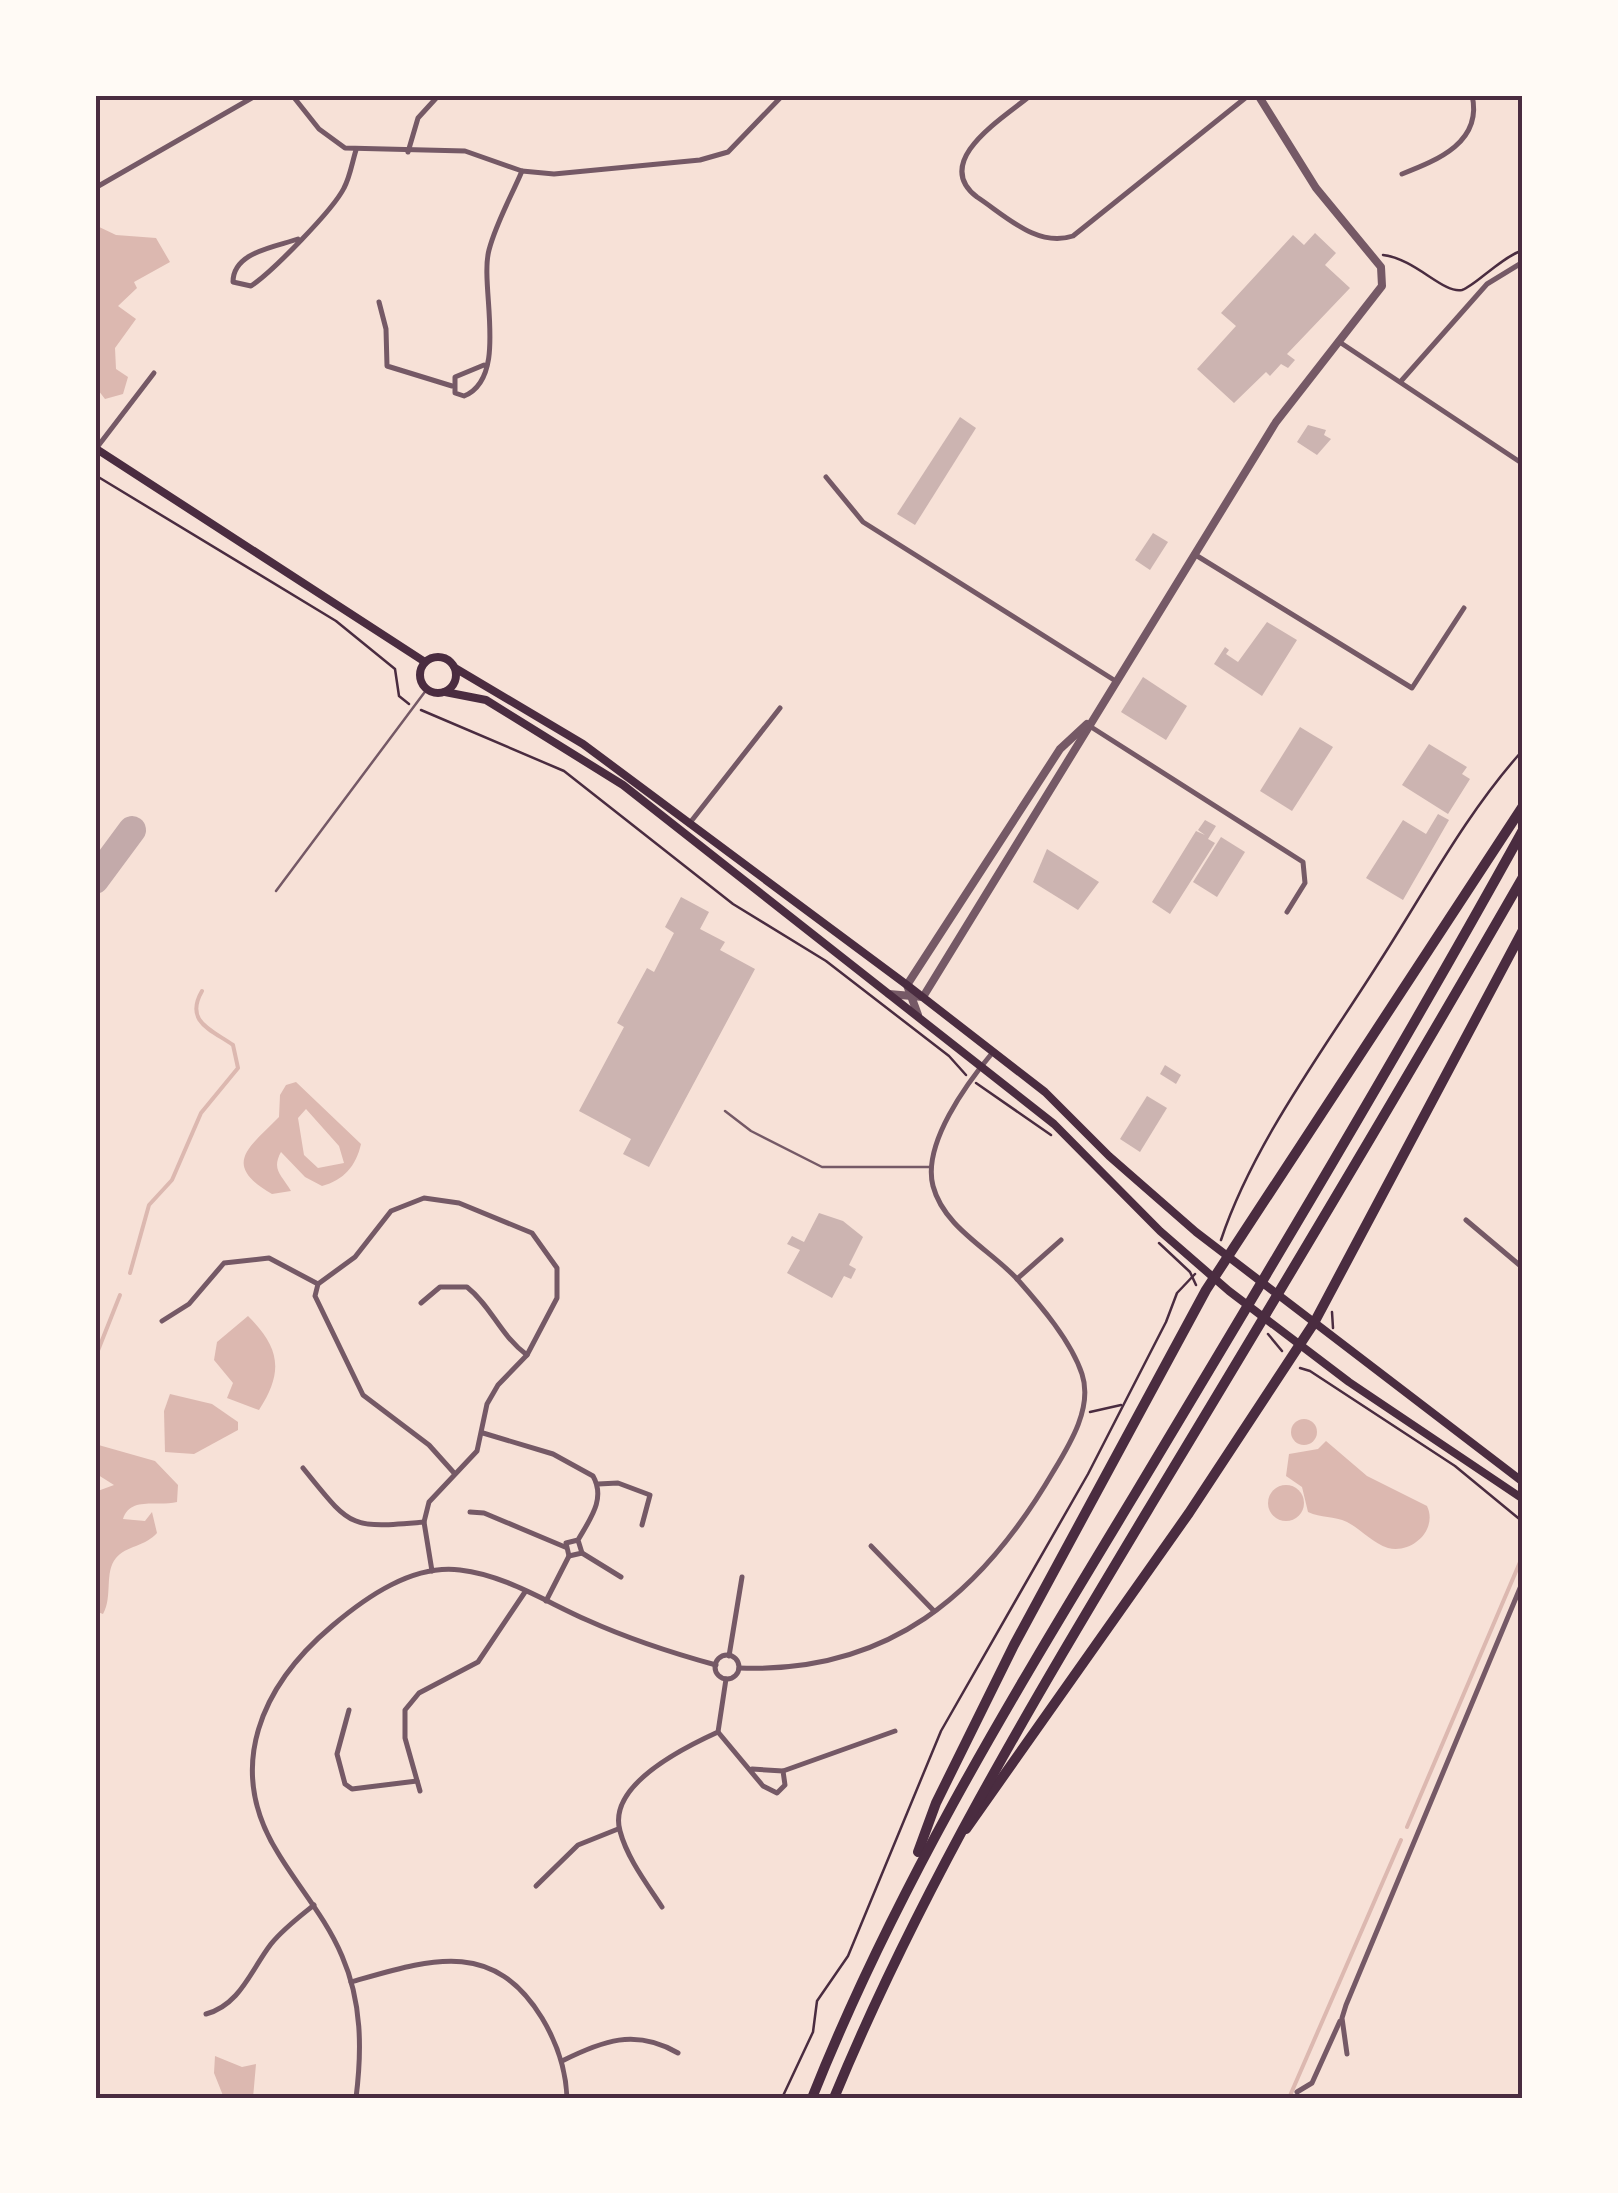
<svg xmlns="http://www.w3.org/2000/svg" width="1618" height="2193" viewBox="0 0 1618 2193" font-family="'Exo 2',sans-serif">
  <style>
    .water { fill: #dcb8b0; fill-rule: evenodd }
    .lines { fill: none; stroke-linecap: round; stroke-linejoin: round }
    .stream { stroke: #dcb8b0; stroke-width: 4 }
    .taxiway { stroke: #c3aaaa; stroke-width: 28 }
    .building { fill: #ccb4b1 }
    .path { stroke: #4a2c40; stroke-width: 2.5 }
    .service { stroke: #755966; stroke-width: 2.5 }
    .minor { stroke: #755966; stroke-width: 5 }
    .tertiary { stroke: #755966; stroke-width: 8 }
    .secondary { stroke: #4a2c40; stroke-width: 8 }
    .motorway { stroke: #4a2c40; stroke-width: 10 }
    .neatline { fill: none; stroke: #4a2c40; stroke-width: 4 }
  </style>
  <rect width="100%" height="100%" fill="#f7e1d7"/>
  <g class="water">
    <path d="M95,225L116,235L156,238L170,262L134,282L137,288L118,306L136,319L115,348L116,369L128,377L123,394L105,399L95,386Z"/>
    <path d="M296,1082L361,1144C356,1166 344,1180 322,1186L305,1177L281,1152C271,1170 282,1175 291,1191L272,1194C220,1164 250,1147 279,1117L280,1095L286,1085ZM306,1109L339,1146L344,1163L318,1168L304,1155L298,1118Z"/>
    <path d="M248,1316C280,1348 284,1371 259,1410L227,1398L233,1383L214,1360L217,1342Z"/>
    <path d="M170,1394L212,1404L238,1422V1430L194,1454L165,1452L164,1411Z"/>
    <circle cx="1304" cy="1432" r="13"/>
    <path d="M1326,1441L1367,1476L1427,1506C1438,1529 1413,1554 1388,1548C1372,1543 1361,1529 1347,1522C1334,1516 1321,1518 1308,1512L1302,1487L1286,1476L1289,1454L1318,1449Z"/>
    <path d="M95,1444L155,1461L178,1485L177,1502C158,1507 130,1496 123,1519L145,1521L152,1512L157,1533C146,1546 126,1546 116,1558C104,1572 113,1597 103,1614L95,1611V1492L114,1485L95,1473Z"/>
    <circle cx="1286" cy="1503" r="18"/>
    <path d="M215,2056L242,2067L256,2064L253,2098H224L214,2073Z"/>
  </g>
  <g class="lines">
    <g class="stream">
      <path d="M130,1273L149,1205L172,1180L201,1113L238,1068L233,1045C212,1030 184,1022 202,991"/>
      <path d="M95,1358L120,1295"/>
      <path d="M1407,1827L1523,1555"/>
      <path d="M1289,2098L1401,1840"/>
    </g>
    <path class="taxiway" d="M95,880L132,830"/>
  </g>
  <g class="building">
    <path d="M1315,233L1336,253L1325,265L1350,288L1287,354L1295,360L1288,368L1281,364L1270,376L1266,372L1234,403L1197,369L1236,326L1221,313L1293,235L1304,245Z"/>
    <path d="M960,417L976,428L915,525L897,514Z"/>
    <path d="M1308,425L1326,430L1324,435L1331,439L1317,455L1297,442Z"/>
    <path d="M1153,533L1168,542L1150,570L1135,560Z"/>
    <path d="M1267,622L1297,640L1262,696L1214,664L1225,647L1229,650L1226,654L1238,662Z"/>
    <path d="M1143,677L1187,706L1166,740L1121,712Z"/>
    <path d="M1300,727L1333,747L1292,811L1260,791Z"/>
    <path d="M1429,744L1467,767L1462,774L1470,779L1448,814L1402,785Z"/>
    <path d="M1438,814L1449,820L1403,900L1366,878L1403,820L1426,834Z"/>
    <path d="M1205,820L1216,826L1208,839L1215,843L1170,914L1152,902L1196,831L1205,835L1198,830Z"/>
    <path d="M1221,837L1245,852L1217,897L1193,882Z"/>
    <path d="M1047,849L1099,882L1078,910L1033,882Z"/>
    <path d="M681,897L709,912L700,929L725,942L720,950L755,969L649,1167L623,1154L631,1139L579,1111L624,1027L617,1023L647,968L654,972L674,933L665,927Z"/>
    <path d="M1165,1065L1181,1075L1176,1084L1160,1074Z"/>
    <path d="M1147,1096L1167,1108L1140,1152L1120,1139Z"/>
    <path d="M819,1213L843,1221L863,1237L849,1265L856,1269L851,1279L844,1276L832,1298L787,1273L800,1250L787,1244L792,1236L804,1242Z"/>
  </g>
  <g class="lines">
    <g class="path">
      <path d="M1383,255C1416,259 1443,294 1462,290C1475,286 1500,258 1523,250"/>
      <path d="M95,475L336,621L395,669L399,696L409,704"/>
      <path d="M421,710L564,771L733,904L826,961L949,1056L966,1075"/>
      <path d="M976,1083L1051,1135"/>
      <path d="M1221,1240C1253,1144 1323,1051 1378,964C1424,893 1466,813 1523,750"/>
      <path d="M1159,1243L1190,1272L1196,1285"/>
      <path d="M1332,1312L1333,1328"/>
      <path d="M1268,1334L1282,1351"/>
      <path d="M1300,1368L1310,1371L1455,1466L1523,1522"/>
      <path d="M1090,1412L1121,1405"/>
      <path d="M782,2098L813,2032L817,2001L848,1956L941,1731L1088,1474L1166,1322L1177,1293L1195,1274"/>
    </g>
    <g class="service">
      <path d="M276,891L427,689"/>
      <path d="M725,1111L751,1131L822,1167H929"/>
    </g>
    <g class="minor">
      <path d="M292,95L319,129L345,148L465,151L522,171L554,174L700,160L728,152L783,95"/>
      <path d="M1031,95C1005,117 930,161 977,197C1006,216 1037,248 1073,236L1249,95"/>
      <path d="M408,152L418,118L439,95"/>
      <path d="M1402,174C1438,160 1483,142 1472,95"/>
      <path d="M95,188L257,95"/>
      <path d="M298,239C275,247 233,252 233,282L251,286C272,272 333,210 344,188C350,177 352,163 356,150"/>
      <path d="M379,302L386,329L387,366L452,386"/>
      <path d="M1338,341L1523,464"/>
      <path d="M484,365L455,377V393L464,396C510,377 479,287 489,250C496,223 511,197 522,171"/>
      <path d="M1402,380L1487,284L1523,262"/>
      <path d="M95,450L154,373"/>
      <path d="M826,477L863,522L1114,680"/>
      <path d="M1194,554L1412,688L1464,608"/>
      <path d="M1088,725L1303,862L1305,883L1287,912"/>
      <path d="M689,824L780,708"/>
      <path d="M1466,1220L1523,1268"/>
      <path d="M1017,1279L1061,1240"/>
      <path d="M421,1303L440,1287H467C492,1307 500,1335 527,1355"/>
      <path d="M162,1321L189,1304L224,1263L269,1258L318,1284"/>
      <path d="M483,1433L553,1454L593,1476C606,1499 590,1519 578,1540L566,1543L569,1556L582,1553L578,1540"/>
      <path d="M303,1468C351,1527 348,1529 424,1522"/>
      <path d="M598,1484L618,1483L650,1495L642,1525"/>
      <path d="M470,1512L484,1513L565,1547"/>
      <path d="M871,1546L934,1611"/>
      <path d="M582,1553L621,1577"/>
      <path d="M432,1571L424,1522L429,1502L477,1451L487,1404L498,1385L527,1355L557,1298V1268L532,1233L459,1203L424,1198L391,1211L355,1257L318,1284L315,1296L363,1395L429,1445L455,1474"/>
      <path d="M546,1601L569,1556"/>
      <circle cx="727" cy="1667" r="12"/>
      <path d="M729,1656L742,1577"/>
      <path d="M739,1668C888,1674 981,1595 1053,1472C1070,1444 1093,1407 1082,1374C1071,1341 1041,1306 1018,1280C991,1250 944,1228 933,1186C922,1144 967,1083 993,1052"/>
      <path d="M349,1710L337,1754L345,1784L352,1789L417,1781"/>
      <path d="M718,1732L763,1786L777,1793L785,1785L783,1771L752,1769"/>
      <path d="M783,1771L895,1731"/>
      <path d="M420,1791L405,1738V1710L419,1693L478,1662L525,1592"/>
      <path d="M536,1886L578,1845L618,1829"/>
      <path d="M662,1907C647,1884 627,1858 620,1831C607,1785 685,1747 718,1732L726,1679"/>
      <path d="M351,1982C429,1960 492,1937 542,2018C557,2043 566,2069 567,2098"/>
      <path d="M206,2014C240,2005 251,1970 271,1944C283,1929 299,1917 314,1905"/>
      <path d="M1347,2054L1342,2018L1346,2005L1523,1581"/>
      <path d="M562,2061C602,2041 635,2028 678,2053"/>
      <path d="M1297,2092L1312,2083L1340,2021"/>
      <path d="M356,2098C362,2050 362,2002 342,1956C326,1918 299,1888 278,1853C224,1767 262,1685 332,1626C366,1597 413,1564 460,1570C505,1575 546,1602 587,1620C629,1639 672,1653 716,1665"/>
    </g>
    <g class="tertiary">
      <path d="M889,994L923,997L1276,422L1382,286L1381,267L1316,188L1258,95"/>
      <path d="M918,1015L907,985L1060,749L1087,724"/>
    </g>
    <g class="secondary">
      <path d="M95,448L425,662"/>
      <circle cx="438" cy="675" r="18"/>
      <path d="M455,668L583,744L907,985L1045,1092L1109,1156L1196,1232L1523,1482"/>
      <path d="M445,692L486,700L623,785L1054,1124L1160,1231L1229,1291L1349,1382L1523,1499"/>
    </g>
    <g class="motorway">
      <path d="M966,1829L1189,1513L1314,1323L1523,930"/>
      <path d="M918,1852L936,1803L1014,1645L1206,1290L1523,806"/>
      <path d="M812,2098C897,1884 1016,1691 1135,1494C1267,1274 1399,1054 1523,830"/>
      <path d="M834,2098C921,1887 1037,1695 1154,1500C1279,1293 1403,1086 1523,877"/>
    </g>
  </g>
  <rect width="1618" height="2193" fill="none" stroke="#fffaf5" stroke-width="195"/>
  <rect x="98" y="98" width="1422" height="1998" class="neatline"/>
</svg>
